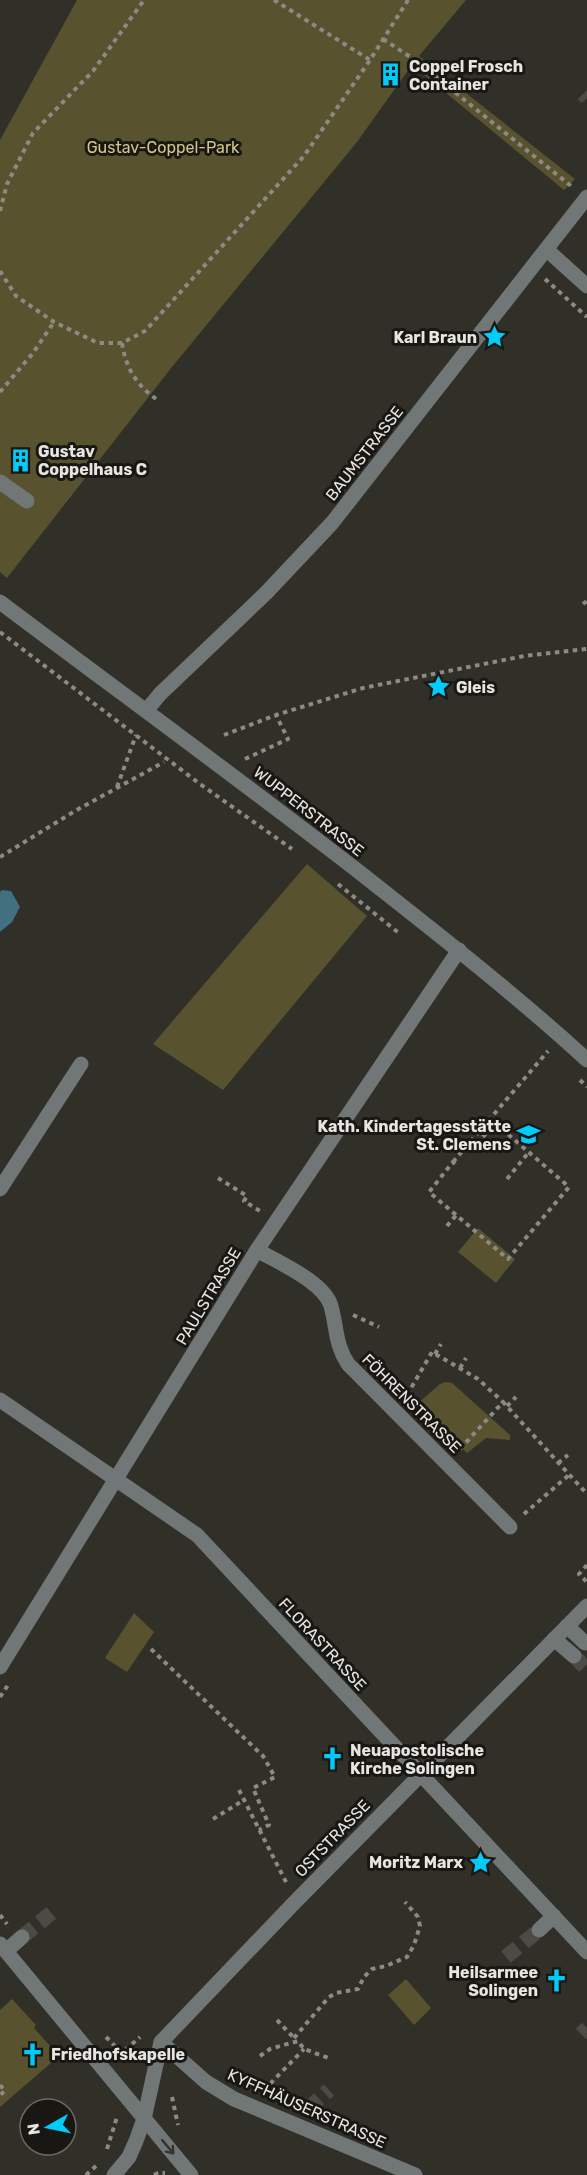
<svg xmlns="http://www.w3.org/2000/svg" width="587" height="2175" viewBox="0 0 587 2175" font-family="Rubik,sans-serif">
  <style>
    .green { fill: #58522e }
    .water { fill: #427080 }
    .lines { fill: none; stroke-linecap: round; stroke-linejoin: round }
    .minor-tunnel { stroke: #4b4a44; stroke-width: 15; stroke-dasharray: 15 8; stroke-linecap: butt }
    .path { stroke: #8b8a84; stroke-width: 4; stroke-dasharray: 4.5 4.5; stroke-linecap: butt }
    .minor { stroke: #717677; stroke-width: 15 }
    .oneway { stroke: #333432 }
    .labels { text-anchor: middle; stroke-width: 6; stroke-linejoin: round; paint-order: stroke }
    .poi-label { font-size: 16px; font-weight: bold; fill: #e6e5e0; stroke: #181714; text-anchor: start }
    .park-label { font-size: 16px; fill: #d2c785; stroke: #181714 }
    .street-label { font-size: 16px; fill: #e6e5e0; stroke: #181714 }
  </style>
  <rect width="100%" height="100%" fill="#302f28"/>
  <g class="green">
    <path d="M77,0H466L419,56L575,179L564,190L412,65L357,142L172,367L7,578L0,572V140Z"/>
    <path d="M307,864L367,916L223,1090L153,1044Z"/>
    <path d="M478,1228L515,1259L496,1283L458,1252Z"/>
    <path d="M446,1382L452,1383L510,1435V1440L486,1438L467,1453L417,1404L440,1384Z"/>
    <path d="M134,1613L154,1632L127,1672L105,1658Z"/>
    <path d="M406,1979L431,2008L414,2025L388,1995Z"/>
    <path d="M12,1999L36,2025L34,2028L59,2056L0,2107V2010Z"/>
  </g>
  <path class="water" d="M2,890L11,891L20,907L12,922L0,932V892Z"/>
  <g class="lines">
    <g class="minor-tunnel">
      <path d="M583,94L587,98"/>
      <path d="M574,1656L587,1669"/>
      <path d="M22,1937L56,1909"/>
      <path d="M506,1957L539,1930"/>
      <path d="M581,2034L587,2028"/>
      <path d="M308,2109L329,2090"/>
    </g>
    <g class="path">
      <path d="M274,0L370,60"/>
      <path d="M383,39L415,60L571,186"/>
      <path d="M0,211L7,184L33,133L93,71L144,0"/>
      <path d="M0,271L16,296L54,322L98,343H122L145,331L304,156L370,60L408,0"/>
      <path d="M545,279L587,317"/>
      <path d="M122,343C126,369 137,386 159,401"/>
      <path d="M0,392L33,353L54,322"/>
      <path d="M583,604L587,601"/>
      <path d="M0,632L200,784L292,849"/>
      <path d="M224,735L276,715L363,688L524,656L587,649"/>
      <path d="M245,759L288,739L276,715"/>
      <path d="M117,787L136,735"/>
      <path d="M0,857L75,811L164,762"/>
      <path d="M338,884L400,934"/>
      <path d="M580,1080L587,1087"/>
      <path d="M453,1162L548,1051"/>
      <path d="M455,1164L453,1162L429,1192L508,1259L569,1187L495,1123L474,1147L470,1142"/>
      <path d="M218,1178L247,1196L244,1201L260,1211"/>
      <path d="M507,1179L529,1152"/>
      <path d="M447,1226L458,1213"/>
      <path d="M353,1315L379,1327"/>
      <path d="M435,1354L441,1344"/>
      <path d="M460,1368L466,1358"/>
      <path d="M407,1395L432,1352L478,1379L503,1402"/>
      <path d="M507,1406L516,1397"/>
      <path d="M460,1449L503,1402L587,1494"/>
      <path d="M558,1463L568,1455"/>
      <path d="M524,1514L569,1475"/>
      <path d="M587,1565L579,1574L587,1582"/>
      <path d="M151,1649L263,1756L275,1777L253,1788L269,1825L259,1830"/>
      <path d="M0,1697L8,1685"/>
      <path d="M239,1790L287,1884"/>
      <path d="M213,1819L244,1800"/>
      <path d="M0,1915L7,1924"/>
      <path d="M277,2020L295,2039"/>
      <path d="M106,2037L122,2053L140,2037"/>
      <path d="M294,2038L329,1997L336,1993L358,1989L364,1977L372,1969L386,1966L407,1957L414,1945L420,1926L418,1917L405,1902"/>
      <path d="M260,2056L270,2049L298,2041L304,2049L331,2059"/>
      <path d="M0,2085L5,2091L0,2095"/>
      <path d="M264,2090L304,2049"/>
      <path d="M172,2097L178,2125"/>
      <path d="M107,2149L117,2117"/>
      <path d="M86,2175L96,2166"/>
      <path d="M154,2175L158,2173H165"/>
    </g>
    <g class="minor">
      <path d="M547,250L587,286"/>
      <path d="M0,482L27,501"/>
      <path d="M0,602C121,693 243,782 363,875C439,935 515,994 587,1060"/>
      <path d="M146,711L160,694L266,593L332,523L587,197"/>
      <path d="M0,1189L81,1064"/>
      <path d="M257,1250C279,1263 324,1282 331,1306C337,1328 335,1344 348,1364L510,1527"/>
      <path d="M0,1400L197,1535L587,1952"/>
      <path d="M567,1626L585,1643"/>
      <path d="M554,1639L574,1656"/>
      <path d="M0,1667L257,1250L459,950"/>
      <path d="M539,1930L554,1916"/>
      <path d="M0,1944L191,2175"/>
      <path d="M6,1951L22,1937"/>
      <path d="M161,2042L206,2082L234,2099L415,2175"/>
      <path d="M114,2175L129,2157L136,2141L144,2119L161,2042L294,1903L587,1606"/>
    </g>
  </g>
  <defs><path id="oneway-shaft" d="M-6 0H5M1.5-3L5.5 0L1.5 3" fill="none" stroke-width="1.6" stroke-linecap="round" stroke-linejoin="round" transform="scale(1.5)"/></defs>
  <use class="oneway" href="#oneway-shaft" transform="translate(168 2147) rotate(50)"/>
  <defs>
    <symbol id="building-bare" viewBox="-9 -9 18 18"><path d="M-4-6H4V6H1V3H-1V6H-4ZM-2.5-4.3h1.7v1.8h-1.7ZM.8-4.3h1.7v1.8H.8ZM-2.5-1h1.7V.8h-1.7ZM.8-1h1.7V.8H.8Z" fill="#01cbf9" stroke="#181714" stroke-width="2.5" paint-order="stroke"/></symbol>
    <symbol id="sight-bare" viewBox="-9 -9 18 18"><path d="M0-6L1.8-2.2L6-1.7L2.9 1.2L3.7 5.4L0 3.3L-3.7 5.4L-2.9 1.2L-6-1.7L-1.8-2.2Z" fill="#01cbf9" stroke="#181714" stroke-width="2.5" paint-order="stroke"/></symbol>
    <symbol id="school-bare" viewBox="-9 -9 18 18"><path d="M0-5L7-2L0 1L-7-2ZM-4 1L0 2.5L4 1V4Q0 6-4 4Z" fill="#01cbf9" stroke="#181714" stroke-width="2.5" paint-order="stroke"/></symbol>
    <symbol id="church-bare" viewBox="-9 -9 18 18"><path d="M-1.2-6h2.4v3.5h3.3v2.4h-3.3V6h-2.4V-.1h-3.3v-2.4h3.3Z" fill="#01cbf9" stroke="#181714" stroke-width="2.5" paint-order="stroke"/></symbol>
  </defs>
  <g fill-rule="evenodd">
    <use href="#building-bare" x="374" y="58" width="33" height="33"/>
    <use href="#sight-bare" x="478" y="320" width="33" height="33"/>
    <use href="#building-bare" x="4" y="444" width="33" height="33"/>
    <use href="#sight-bare" x="422" y="670" width="33" height="33"/>
    <use href="#school-bare" x="512" y="1118" width="33" height="33"/>
    <use href="#church-bare" x="316" y="1742" width="33" height="33"/>
    <use href="#sight-bare" x="464" y="1846" width="33" height="33"/>
    <use href="#church-bare" x="540" y="1964" width="33" height="33"/>
    <use href="#church-bare" x="16" y="2038" width="33" height="33"/>
  </g>
  <g class="labels">
    <g class="poi-label">
      <text x="409" y="72">Coppel Frosch<tspan x="409" dy="18">Container</tspan></text>
      <text x="477" y="343" text-anchor="end">Karl Braun</text>
      <text x="38" y="457">Gustav<tspan x="38" dy="18">Coppelhaus C</tspan></text>
      <text x="456" y="693">Gleis</text>
      <text x="511" y="1132" text-anchor="end">Kath. Kindertagesstätte<tspan x="511" dy="18">St. Clemens</tspan></text>
      <text x="350" y="1756">Neuapostolische<tspan x="350" dy="18">Kirche Solingen</tspan></text>
      <text x="463" y="1868" text-anchor="end">Moritz Marx</text>
      <text x="538" y="1978" text-anchor="end">Heilsarmee<tspan x="538" dy="18">Solingen</tspan></text>
      <text x="51" y="2060">Friedhofskapelle</text>
    </g>
    <g class="park-label">
      <text x="163" y="153">Gustav-Coppel-Park</text>
    </g>
    <g class="street-label">
      <text transform="translate(364 453) rotate(-52)" y="6">BAUMSTRASSE</text>
      <text transform="translate(309 811) rotate(38)" y="6">WUPPERSTRASSE</text>
      <text transform="translate(208 1296) rotate(-59)" y="6">PAULSTRASSE</text>
      <text transform="translate(412 1403) rotate(45)" y="6">FÖHRENSTRASSE</text>
      <text transform="translate(323 1644) rotate(47)" y="6">FLORASTRASSE</text>
      <text transform="translate(332 1838) rotate(-46)" y="6">OSTSTRASSE</text>
      <text transform="translate(307 2108) rotate(24)" y="6">KYFFHÄUSERSTRASSE</text>
    </g>
  </g>
  <g transform="translate(48 2127) rotate(261)"><circle r="28" fill="#181714" stroke="#6a6966" stroke-width="1.5"/>
  <path d="M0-4.5L10 22L0 15L-10 22Z" fill="#01cbf9"/>
  <text y="-9" font-size="16" font-weight="bold" text-anchor="middle" fill="#e6e5e0">N</text>
  </g>
</svg>
